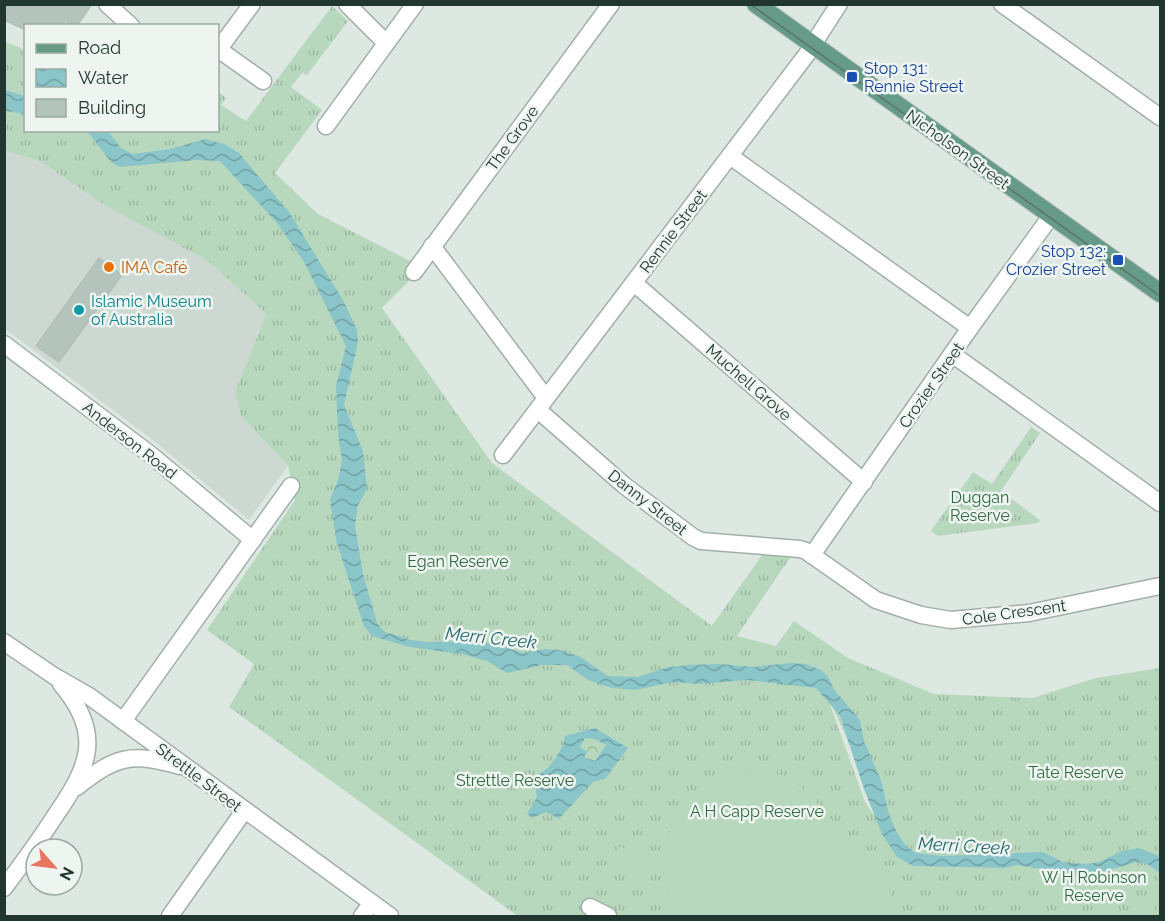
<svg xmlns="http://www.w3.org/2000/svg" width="1165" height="921" viewBox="0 0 1165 921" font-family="Raleway,sans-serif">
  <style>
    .built { fill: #cdd8d2 }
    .grass { fill: url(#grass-tufts); fill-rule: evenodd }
    .forest { fill: url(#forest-crowns) }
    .pitch { fill: #b8d8be }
    .water { fill: url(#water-waves); fill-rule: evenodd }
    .building { fill: #b4c3bc; stroke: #b1c1b9; stroke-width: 1.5 }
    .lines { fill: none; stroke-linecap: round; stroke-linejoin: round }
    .minor-casing { stroke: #a2afa9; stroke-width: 19 }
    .major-casing { stroke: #bcc3c1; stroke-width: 20 }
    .minor { stroke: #fff; stroke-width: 16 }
    .major { stroke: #669a89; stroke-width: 18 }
    .tram { stroke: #5b726a; stroke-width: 1.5 }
    .transit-dot { fill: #1a4fb4; stroke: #eef5f1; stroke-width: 2 }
    .food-dot { fill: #e8710a; stroke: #eef5f1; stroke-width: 2 }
    .culture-dot { fill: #0f9aa8; stroke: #eef5f1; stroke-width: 2 }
    .labels { text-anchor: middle; stroke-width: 5; stroke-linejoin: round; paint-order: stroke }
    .transit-label { font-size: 16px; fill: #164399; stroke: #eef5f1; text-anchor: start }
    .street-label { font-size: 16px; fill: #21362f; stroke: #eef5f1 }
    .food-label { font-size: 16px; fill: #c56008; stroke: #eef5f1; text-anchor: start }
    .culture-label { font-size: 16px; fill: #0d838f; stroke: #eef5f1; text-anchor: start }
    .park-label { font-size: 16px; fill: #2f6941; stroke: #eef5f1 }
    .water-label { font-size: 18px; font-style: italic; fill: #21666c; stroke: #eef5f1 }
  </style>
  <defs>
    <pattern id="grass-tufts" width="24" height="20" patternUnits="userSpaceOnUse" patternTransform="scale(1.5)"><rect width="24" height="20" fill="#b8d8be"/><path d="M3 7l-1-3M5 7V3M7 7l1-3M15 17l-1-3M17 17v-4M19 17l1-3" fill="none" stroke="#9ebaa4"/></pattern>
    <pattern id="forest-crowns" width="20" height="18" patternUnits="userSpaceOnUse" patternTransform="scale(1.5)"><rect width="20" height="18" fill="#b8d8be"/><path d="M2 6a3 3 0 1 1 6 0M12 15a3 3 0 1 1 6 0" fill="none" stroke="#9ebaa4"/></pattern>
    <pattern id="water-waves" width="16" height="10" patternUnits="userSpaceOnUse" patternTransform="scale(1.5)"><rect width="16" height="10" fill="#8ac5ca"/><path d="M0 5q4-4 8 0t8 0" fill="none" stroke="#70a1a4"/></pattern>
  </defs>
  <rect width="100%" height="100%" fill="#dee8e3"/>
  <path class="built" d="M4,151L42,162L104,205L208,261L266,314L235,392L241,416L288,466L249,520L154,441L5,329Z"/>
  <g class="grass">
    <path d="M332,6L348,21L307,75L302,73L291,87L322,110L275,173L318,214L412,262L411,279L382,308L492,463L712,626L762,555L791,556L737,636L776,646L794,621L848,658L934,694L1032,698L1096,678L1160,668V916H518L229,707L254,664L207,630L295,500L288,466L241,416L235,392L266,314L208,261L104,205L42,162L5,151L4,41L25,50L26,130H218V91L226,98L221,105L246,121ZM827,696H828L892,842L865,802Z"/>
    <path d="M1031,427L1040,433L1001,491L1040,520L1038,523L938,536L931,531L973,472L992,484Z"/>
  </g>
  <path class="forest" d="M585,738L595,739L607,745L595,761L584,757L580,747Z"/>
  <g class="pitch">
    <path d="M756,769L790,777L805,790L886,880L892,898L886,916H683C673,908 671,902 668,889C657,851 666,832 689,801C696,793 703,783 712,778C726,770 741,770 756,769Z"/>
    <path d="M618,847L655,854L652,870L615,863Z"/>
  </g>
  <g class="water">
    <path d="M5,90L25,96V114L5,111Z"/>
    <path d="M87,131H108L121,148L133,154L170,149L206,139L224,144L239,153L289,212L343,300L357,330L358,342L344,405L363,451L367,489L358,505L355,526L363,574L377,623L385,632L411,640L426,642L472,641L491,643L524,653L546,649L559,650L579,656L608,676L638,677L668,667L690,665L719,664L754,667L790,663L806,664L821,670L828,677L835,691L860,720L864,741L881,780L888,811L897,833L907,847L916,853L943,856L1043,852L1063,862L1084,864L1100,862L1119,852L1138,848L1160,856V873L1147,864L1136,862L1110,870L1080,875L1016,865L1006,868L913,866L897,857L882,834L864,789L840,716L816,688L747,680L698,684L673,682L635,690L612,688L588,680L567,665H542L507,673L487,661L462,654L410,647L372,636L364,626L337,544L330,500L338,480L342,461L338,435L336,386L346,346L303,260L277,223L220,161L196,160L120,167L111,162Z"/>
    <path d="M595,728L628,748L605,779L593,782L559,819L546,812L532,818L527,814L537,797L534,780C537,775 540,774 545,770C555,761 563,749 565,736ZM585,738L595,739L606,745L595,761L584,757L587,752L580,747Z"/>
  </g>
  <g class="building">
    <path d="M4,4H92L77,26L65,21L63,26H26V30L4,20Z"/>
    <path d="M99,258L122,275L59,362L36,346Z"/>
  </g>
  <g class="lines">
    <defs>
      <g id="minor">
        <path d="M107,4L131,26"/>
        <path d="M347,4L386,43"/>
        <path d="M1002,4L1160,117"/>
        <path d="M218,49L263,81"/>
        <path d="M218,50L252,4"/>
        <path d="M326,126L415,4"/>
        <path d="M730,156L970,328"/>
        <path d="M432,246L546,398"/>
        <path d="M414,272L611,4"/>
        <path d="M634,283L864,482"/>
        <path d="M4,344L151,455L253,540"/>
        <path d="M952,354L1160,503"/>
        <path d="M538,410L625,486L693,537L701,541L800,549L806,551L876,600L921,615L951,620L1029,613L1160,586"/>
        <path d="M503,455L807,54L839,4"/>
        <path d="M812,555L970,328L1051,216"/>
        <path d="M4,642L54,676L89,696L390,916"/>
        <path d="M123,721L291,486"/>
        <path d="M77,787C116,756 131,752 180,766"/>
        <path d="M4,888C22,864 39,841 55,816C89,767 104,734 61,684"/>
        <path d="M590,907L608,916"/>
        <path d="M170,916L244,811"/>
        <path d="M362,916L371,904"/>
      </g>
      <path id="major" d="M756,4L1160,293"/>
    </defs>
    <use href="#minor" class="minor-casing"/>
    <use href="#major" class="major-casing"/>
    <use href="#minor" class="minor"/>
    <use href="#major" class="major"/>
    <path class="tram" d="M750,4L1160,296"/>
  </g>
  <g class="transit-dot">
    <rect x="846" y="71" width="12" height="12" rx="3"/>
    <rect x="1112" y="254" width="12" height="12" rx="3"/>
  </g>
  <circle class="food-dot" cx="109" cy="267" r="6"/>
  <circle class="culture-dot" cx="79" cy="310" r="6"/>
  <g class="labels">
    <g class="transit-label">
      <text x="864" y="74">Stop 131:<tspan x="864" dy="18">Rennie Street</tspan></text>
      <text x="1106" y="257" text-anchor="end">Stop 132:<tspan x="1106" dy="18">Crozier Street</tspan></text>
    </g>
    <g class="street-label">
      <text transform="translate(512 138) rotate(-54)" y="6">The Grove</text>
      <text transform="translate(958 149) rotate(36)" y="6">Nicholson Street</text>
      <text transform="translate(673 231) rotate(-53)" y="6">Rennie Street</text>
      <text transform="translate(749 382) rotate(41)" y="6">Muchell Grove</text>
      <text transform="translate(931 385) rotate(-55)" y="6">Crozier Street</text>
      <text transform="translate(130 440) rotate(38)" y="6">Anderson Road</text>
      <text transform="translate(648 502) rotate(38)" y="6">Danny Street</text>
      <text transform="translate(1014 612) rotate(-8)" y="6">Cole Crescent</text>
      <text transform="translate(199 777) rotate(37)" y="6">Strettle Street</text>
    </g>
    <g class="food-label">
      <text x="121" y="273">IMA Café</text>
    </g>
    <g class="culture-label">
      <text x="91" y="307">Islamic Museum<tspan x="91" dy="18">of Australia</tspan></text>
    </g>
    <g class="park-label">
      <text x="980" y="503">Duggan<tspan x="980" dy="18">Reserve</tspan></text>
      <text x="458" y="567">Egan Reserve</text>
      <text x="1076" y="778">Tate Reserve</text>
      <text x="515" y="786">Strettle Reserve</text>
      <text x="757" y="817">A H Capp Reserve</text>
      <text x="1094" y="883">W H Robinson<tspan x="1094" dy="18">Reserve</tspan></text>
    </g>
    <g class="water-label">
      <text transform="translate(491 638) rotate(6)" y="6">Merri Creek</text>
      <text transform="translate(964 846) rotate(3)" y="6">Merri Creek</text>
    </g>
  </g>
  <rect width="1165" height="921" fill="none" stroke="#21362f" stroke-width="12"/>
  <rect x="24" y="24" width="195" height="108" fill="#eef5f1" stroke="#9ca9a3" stroke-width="1.5"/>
  <rect x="36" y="44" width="30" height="9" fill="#669a89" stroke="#9ca9a3" stroke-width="1.5"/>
  <text x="78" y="54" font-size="18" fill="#21362f">Road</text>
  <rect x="36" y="69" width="30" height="18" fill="url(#water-waves)" stroke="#9ca9a3" stroke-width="1.5"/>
  <text x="78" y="84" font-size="18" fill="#21362f">Water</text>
  <rect x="36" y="99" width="30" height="18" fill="#b4c3bc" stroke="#9ca9a3" stroke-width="1.5"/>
  <text x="78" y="114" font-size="18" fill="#21362f">Building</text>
  <g transform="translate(54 867) rotate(118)"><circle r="28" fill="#eef5f1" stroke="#9ca9a3" stroke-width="1.5"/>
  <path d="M0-4.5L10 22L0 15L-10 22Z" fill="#e5755f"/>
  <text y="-9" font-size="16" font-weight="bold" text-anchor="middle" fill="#21362f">N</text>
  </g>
</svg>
